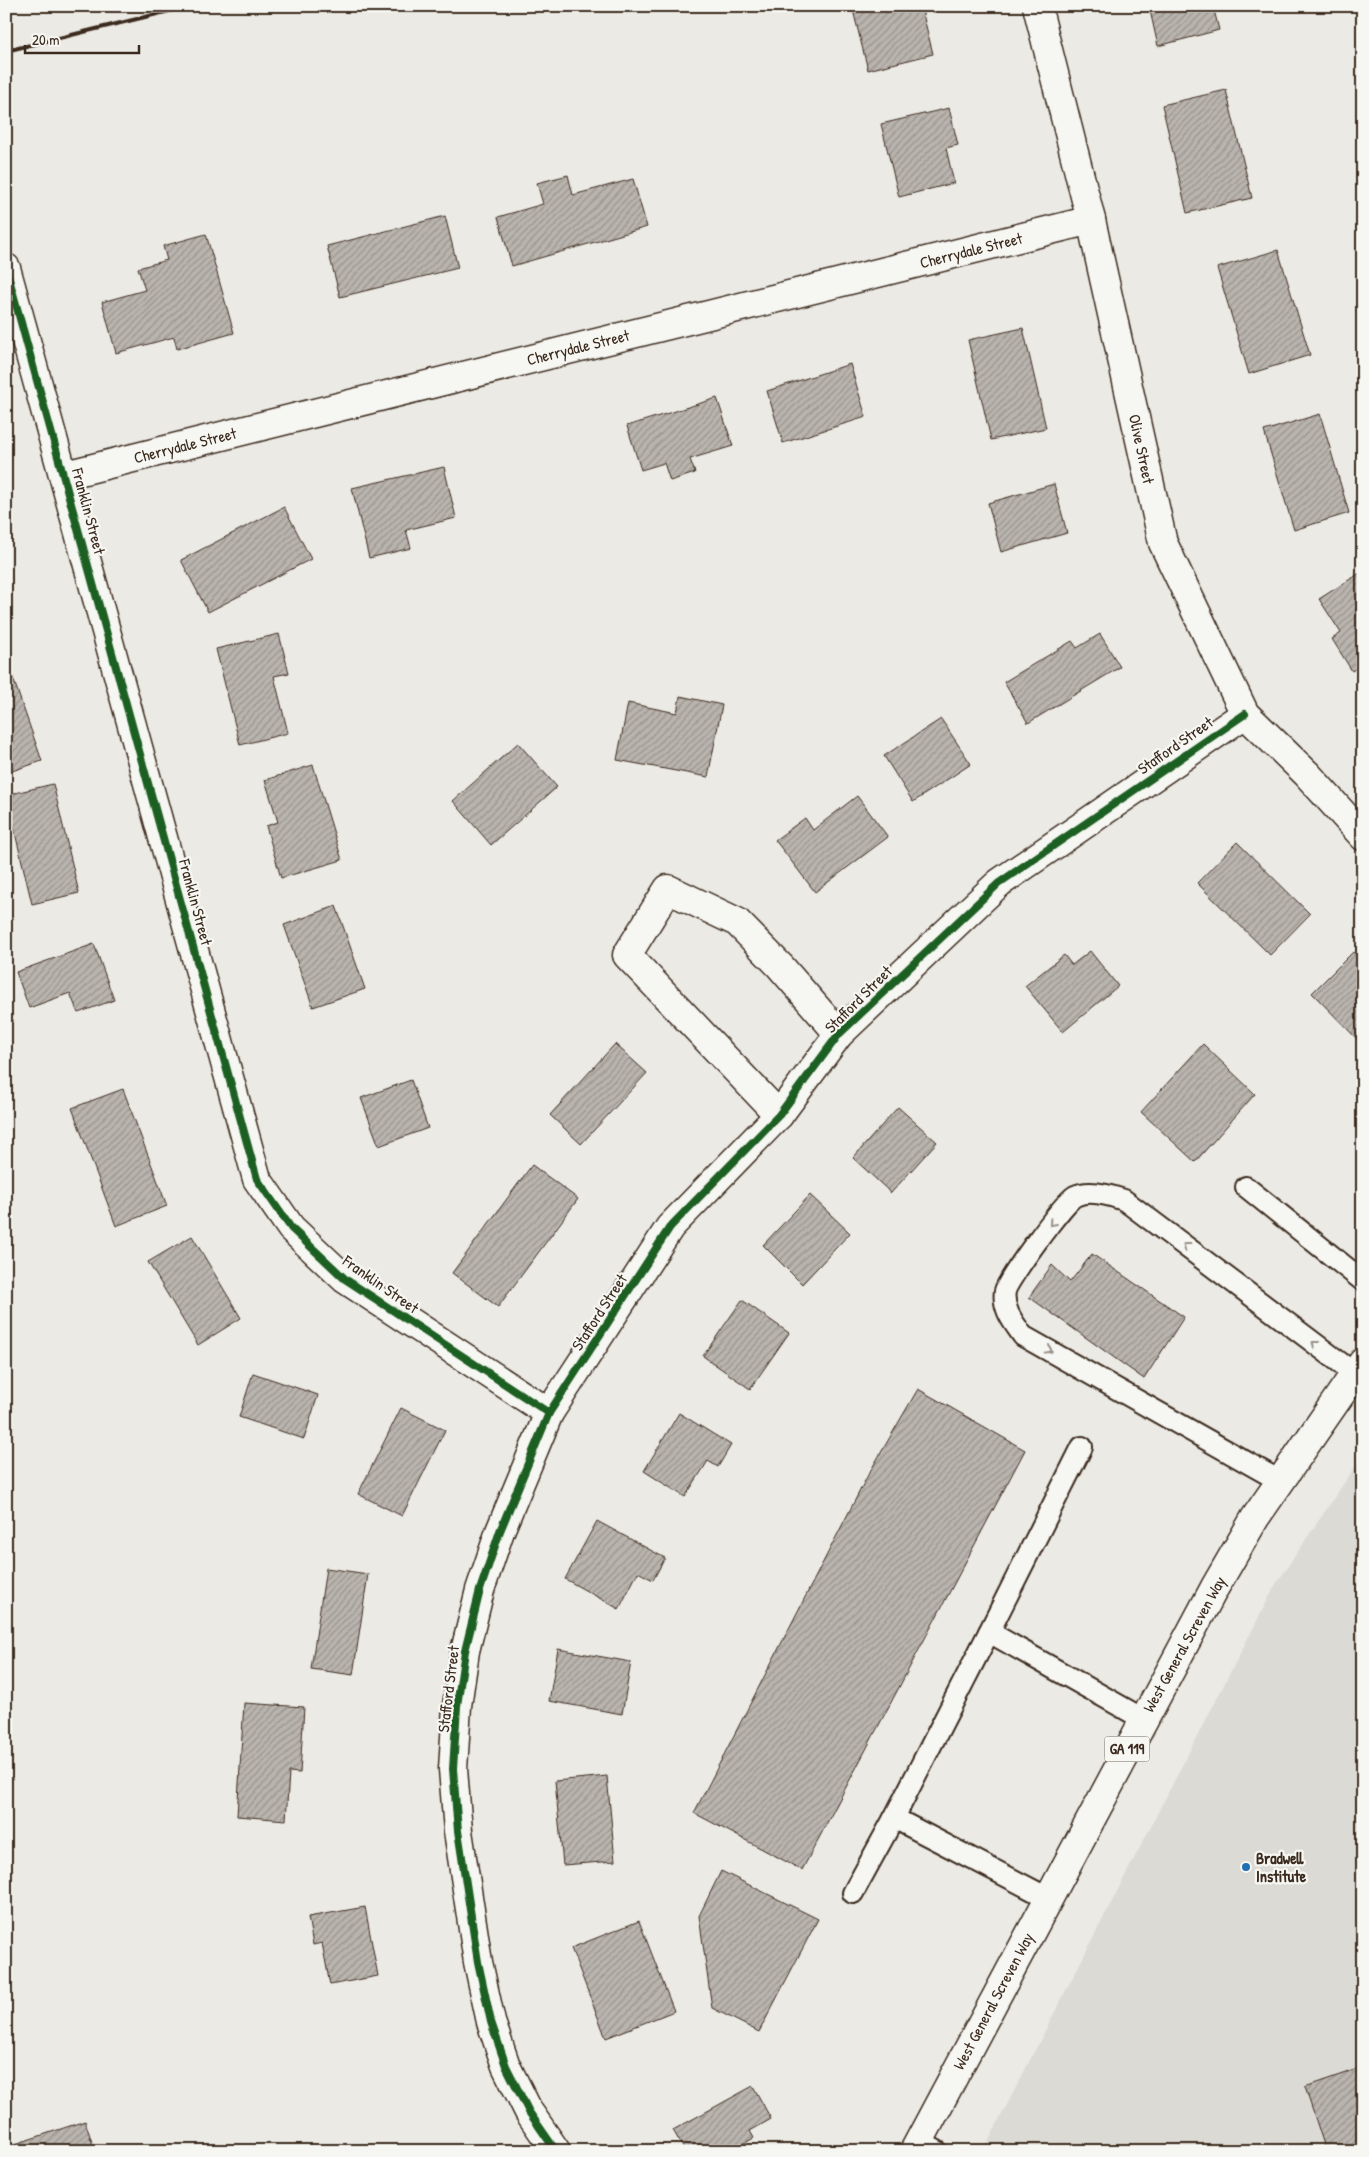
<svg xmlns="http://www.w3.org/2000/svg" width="1369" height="2157" viewBox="0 0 1369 2157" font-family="'Patrick Hand',sans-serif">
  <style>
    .built { fill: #dcdad4 }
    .building { fill: url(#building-hatch); stroke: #3b2a1e }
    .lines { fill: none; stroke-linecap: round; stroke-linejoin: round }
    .lane-casing { stroke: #3b2a1e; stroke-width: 24 }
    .street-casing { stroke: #3b2a1e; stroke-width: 31 }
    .primary-casing { stroke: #3b2a1e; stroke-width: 31 }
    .lane { stroke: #f6f6f2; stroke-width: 20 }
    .street { stroke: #f6f6f2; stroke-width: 28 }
    .primary { stroke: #f6f6f2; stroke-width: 28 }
    .rail { stroke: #3b2a1e; stroke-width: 4 }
    .cycleway-casing { stroke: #f6f6f2; stroke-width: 11 }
    .cycleway { stroke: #1b5e20; stroke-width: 8 }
    .oneway { stroke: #989088 }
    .poi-dot { fill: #1f6fb2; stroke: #f6f6f2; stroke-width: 2 }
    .labels { text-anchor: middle; stroke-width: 4.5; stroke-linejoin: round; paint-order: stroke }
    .shield { fill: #f6f6f2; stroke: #73675e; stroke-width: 1 }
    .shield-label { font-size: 15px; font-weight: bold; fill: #3b2a1e }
    .street-label { font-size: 16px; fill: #3b2a1e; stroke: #f6f6f2 }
    .poi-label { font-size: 16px; font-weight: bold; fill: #3b2a1e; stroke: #f6f6f2; text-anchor: start }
  </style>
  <defs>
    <pattern id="building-hatch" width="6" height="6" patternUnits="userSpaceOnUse" patternTransform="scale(1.25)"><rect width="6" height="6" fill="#bab4ae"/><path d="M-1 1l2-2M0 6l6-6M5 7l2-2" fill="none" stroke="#98938d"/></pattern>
  </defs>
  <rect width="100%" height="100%" fill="#ebeae5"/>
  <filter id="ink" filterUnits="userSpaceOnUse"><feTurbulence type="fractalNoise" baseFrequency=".02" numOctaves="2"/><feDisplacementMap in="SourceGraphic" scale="10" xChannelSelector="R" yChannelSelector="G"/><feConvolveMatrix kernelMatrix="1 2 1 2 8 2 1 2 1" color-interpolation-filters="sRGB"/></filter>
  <g filter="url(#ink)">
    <path class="built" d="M1363,1455V2151H983L1276,1584Z"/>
    <g class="building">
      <path d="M852,6H921L933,54L868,70Z"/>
      <path d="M1149,6H1213L1219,30L1158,46Z"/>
      <path d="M1226,90L1252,198L1187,213L1162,105Z"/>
      <path d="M949,108L958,145L946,148L954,183L899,197L881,124Z"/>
      <path d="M568,175L573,195L633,179L647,227L512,266L498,217L543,204L537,183Z"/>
      <path d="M445,216L458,268L340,297L327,246Z"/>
      <path d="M206,234L234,333L177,349L174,337L116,353L102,302L145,290L138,268L167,260L163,246Z"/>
      <path d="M1278,250L1310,355L1249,374L1217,268Z"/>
      <path d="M1023,328L1046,428L991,440L968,340Z"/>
      <path d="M850,364L866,417L783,443L767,391Z"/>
      <path d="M717,398L733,446L690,459L695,473L670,481L664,463L641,470L627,426Z"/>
      <path d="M1320,414L1349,513L1294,530L1264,431Z"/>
      <path d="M444,467L456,518L406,530L411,548L369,558L352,488Z"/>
      <path d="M1054,484L1067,533L1001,552L988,503Z"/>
      <path d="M284,507L311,559L208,612L181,560Z"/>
      <path d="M1363,571V664L1352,671L1332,639L1341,633L1319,599Z"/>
      <path d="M279,634L289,673L274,676L288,733L240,745L216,649Z"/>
      <path d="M1100,634L1120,667L1028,723L1004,682L1072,641L1077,648Z"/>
      <path d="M8,664L42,761L6,773V665Z"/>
      <path d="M680,696L722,705L708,777L617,760L628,703L677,713Z"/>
      <path d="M941,719L971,764L913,802L884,756Z"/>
      <path d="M518,743L557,787L491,845L453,801Z"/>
      <path d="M313,765L342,860L281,878L266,826L278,822L265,780Z"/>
      <path d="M53,784L79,893L32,904L6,795Z"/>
      <path d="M857,796L888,837L815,892L775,840L805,818L813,830Z"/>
      <path d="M1237,842L1310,914L1270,955L1197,883Z"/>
      <path d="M336,906L365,989L313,1007L284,925Z"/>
      <path d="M94,944L114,1000L78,1013L70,993L29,1008L16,972Z"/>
      <path d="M1090,951L1118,986L1063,1032L1025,986L1064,955L1072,965Z"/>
      <path d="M1353,952L1363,962V1045L1312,993Z"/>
      <path d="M615,1044L647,1073L581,1144L550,1115Z"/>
      <path d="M1203,1044L1255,1094L1195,1162L1141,1112Z"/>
      <path d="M411,1080L428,1128L379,1146L361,1098Z"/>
      <path d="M123,1089L167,1206L116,1226L72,1108Z"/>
      <path d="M898,1107L937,1142L891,1193L853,1158Z"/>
      <path d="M532,1165L578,1199L498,1307L452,1273Z"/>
      <path d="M810,1195L850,1233L802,1284L763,1245Z"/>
      <path d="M192,1236L241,1318L198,1345L148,1262Z"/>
      <path d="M1092,1254L1184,1317L1144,1379L1029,1297L1052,1265L1070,1282Z"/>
      <path d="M742,1300L789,1333L750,1389L703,1356Z"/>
      <path d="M253,1373L318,1395L304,1439L239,1417Z"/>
      <path d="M918,1389L1025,1450L802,1870L694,1813L868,1475Z"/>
      <path d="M401,1408L445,1430L402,1516L358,1494Z"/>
      <path d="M679,1413L731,1445L718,1467L708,1461L685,1497L644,1471Z"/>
      <path d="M597,1521L665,1558L653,1580L638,1572L619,1609L565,1579Z"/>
      <path d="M326,1568L368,1574L353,1675L311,1669Z"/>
      <path d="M558,1649L631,1662L622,1714L549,1701Z"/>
      <path d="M244,1703L304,1707L300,1773L289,1772L286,1820L237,1816Z"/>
      <path d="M607,1776L615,1861L563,1865L555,1781Z"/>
      <path d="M721,1871L818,1919L759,2032L712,2008L699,1916Z"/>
      <path d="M365,1907L378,1976L330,1985L322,1943L313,1945L308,1917Z"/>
      <path d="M639,1921L674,2011L606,2038L571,1948Z"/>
      <path d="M1363,2067V2151H1326L1305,2087Z"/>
      <path d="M753,2086L771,2119L750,2131L754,2138L730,2151H685L673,2130Z"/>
      <path d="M85,2121L95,2151H17L15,2144Z"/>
    </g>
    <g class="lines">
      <defs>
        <g id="lane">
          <path d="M1246,1187L1363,1281"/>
          <path d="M1280,1481L1023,1336C1014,1323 1002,1309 1005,1291C1008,1279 1063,1203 1075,1196C1089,1189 1110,1195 1124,1200L1354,1373"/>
          <path d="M989,1632L1082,1447"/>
          <path d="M853,1893L894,1818"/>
          <path d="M1048,1898L894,1818L989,1632L1143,1719"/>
          <path d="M919,2141L937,2151"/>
        </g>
        <g id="street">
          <path d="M1037,6L1091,220L1163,543L1245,714L1307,774L1363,836"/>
          <path d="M6,268L257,1179L291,1228L345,1279L549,1413"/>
          <path d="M65,475L1091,220"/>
          <path d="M779,1115L627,955L668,889L737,922L780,966L839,1034"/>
          <path d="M556,2151L529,2112L506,2066L491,2022L478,1962L458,1831L453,1769L457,1706L465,1651L480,1590L500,1531L549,1413L670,1227L779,1115L839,1034L999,883L1245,714"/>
        </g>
        <path id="primary" d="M914,2151L1215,1587L1255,1518L1363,1362"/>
      </defs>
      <use href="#lane" class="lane-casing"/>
      <use href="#street" class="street-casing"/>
      <use href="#primary" class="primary-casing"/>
      <use href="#lane" class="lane"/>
      <use href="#street" class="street"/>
      <use href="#primary" class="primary"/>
      <path class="rail" d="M6,51L190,6"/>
      <defs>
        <g id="cycleway">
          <path d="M6,268L257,1179L291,1228L345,1279L549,1413"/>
          <path d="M556,2151L529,2112L506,2066L491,2022L478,1962L458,1831L453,1769L457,1706L465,1651L480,1590L500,1531L549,1413L670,1227L779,1115L839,1034L999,883L1245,714"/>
        </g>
      </defs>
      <use href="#cycleway" class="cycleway-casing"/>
      <use href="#cycleway" class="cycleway"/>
    </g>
    <defs><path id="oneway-chevron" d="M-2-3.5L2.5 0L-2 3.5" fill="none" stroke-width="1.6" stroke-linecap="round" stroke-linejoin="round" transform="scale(1.25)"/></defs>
    <g class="oneway">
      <use href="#oneway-chevron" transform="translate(1052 1223) rotate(132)"/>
      <use href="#oneway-chevron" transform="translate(1186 1246) rotate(-143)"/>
      <use href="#oneway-chevron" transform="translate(1315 1344) rotate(-143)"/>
      <use href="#oneway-chevron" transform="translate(1049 1350) rotate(29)"/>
    </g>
  </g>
  <circle class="poi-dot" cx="1246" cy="1867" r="5"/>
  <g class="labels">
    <rect class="shield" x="1104.5" y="1736.5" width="45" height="25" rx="4"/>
    <g class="shield-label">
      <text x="1127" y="1754">GA 119</text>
    </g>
    <g class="street-label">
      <text transform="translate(971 250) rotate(-14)" y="6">Cherrydale Street</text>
      <text transform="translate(578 347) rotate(-14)" y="6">Cherrydale Street</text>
      <text transform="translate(185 445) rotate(-14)" y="6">Cherrydale Street</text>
      <text transform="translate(1142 449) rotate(78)" y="6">Olive Street</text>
      <text transform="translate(89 511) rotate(75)" y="6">Franklin Street</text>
      <text transform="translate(1175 745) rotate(-35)" y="6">Stafford Street</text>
      <text transform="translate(196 902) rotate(75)" y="6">Franklin Street</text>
      <text transform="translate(858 999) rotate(-45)" y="6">Stafford Street</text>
      <text transform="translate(381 1284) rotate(35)" y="6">Franklin Street</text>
      <text transform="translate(599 1312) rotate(-57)" y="6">Stafford Street</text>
      <text transform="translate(1184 1644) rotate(-61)" y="6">West General Screven Way</text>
      <text transform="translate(448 1689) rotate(-83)" y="6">Stafford Street</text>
      <text transform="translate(993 2001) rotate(-62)" y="6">West General Screven Way</text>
    </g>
    <g class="poi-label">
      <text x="1256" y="1864">Bradwell<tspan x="1256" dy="18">Institute</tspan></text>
    </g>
  </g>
  <rect width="1369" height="2157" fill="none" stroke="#f6f6f2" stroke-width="25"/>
  <rect x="12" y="12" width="1344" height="2132" fill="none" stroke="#3b2a1e" stroke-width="2" filter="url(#ink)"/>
  <path d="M25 45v8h114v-8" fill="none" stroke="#3b2a1e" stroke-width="2.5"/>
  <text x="32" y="45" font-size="15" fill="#3b2a1e" stroke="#f6f6f2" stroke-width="4" paint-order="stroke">20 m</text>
</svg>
